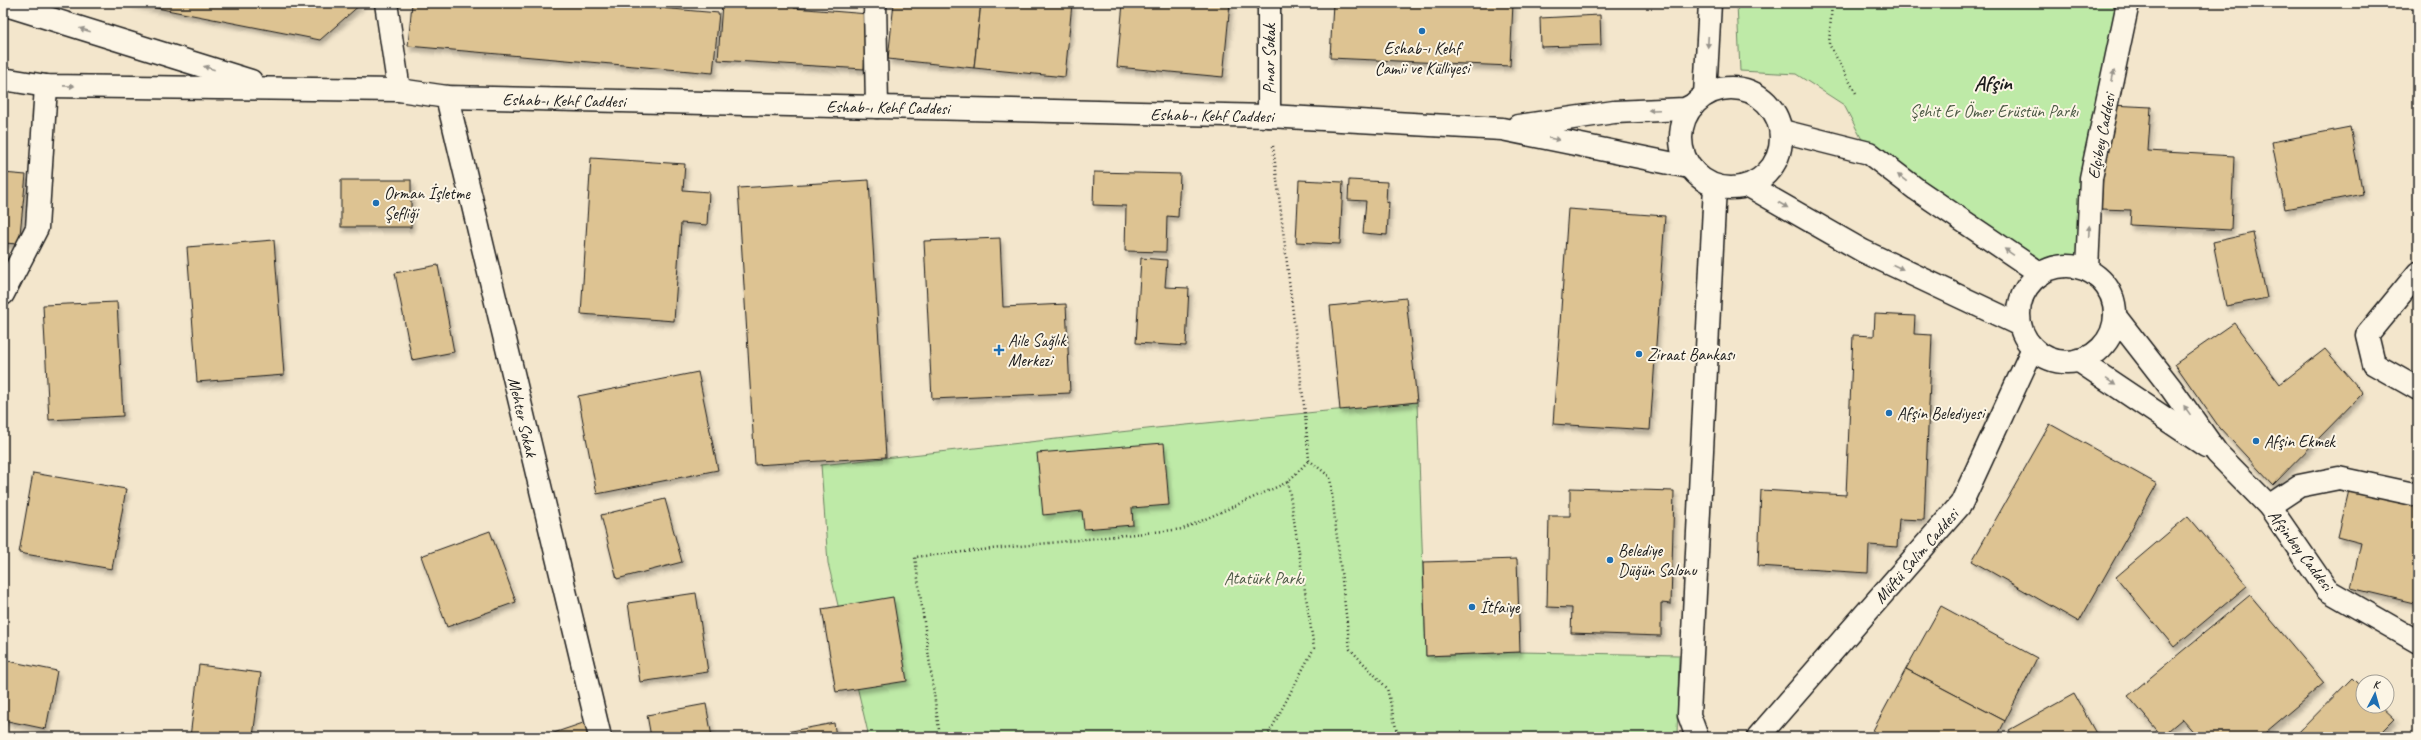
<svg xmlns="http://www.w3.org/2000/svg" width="2421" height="740" viewBox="0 0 2421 740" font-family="Caveat,sans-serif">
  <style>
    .green { fill: #beeaa7; stroke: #6d8362 }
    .building { fill: #ddc392; stroke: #1c1c1c; filter: url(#shadow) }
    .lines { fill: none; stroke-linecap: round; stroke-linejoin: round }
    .minor-casing { stroke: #1c1c1c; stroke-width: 25 }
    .major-casing { stroke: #1c1c1c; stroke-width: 25 }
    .path { stroke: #1c1c1c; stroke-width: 2.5; stroke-dasharray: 1 3; stroke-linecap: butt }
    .minor { stroke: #fcf5e5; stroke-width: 22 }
    .major { stroke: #fcf5e5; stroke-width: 22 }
    .oneway { fill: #97938b }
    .poi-dot { fill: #1f6fb2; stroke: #fcf5e5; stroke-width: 1.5 }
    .labels { text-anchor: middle; stroke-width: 4; stroke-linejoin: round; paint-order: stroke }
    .poi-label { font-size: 17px; fill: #1c1c1c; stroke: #fcf5e5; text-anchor: start }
    .street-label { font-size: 17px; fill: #1c1c1c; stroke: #fcf5e5 }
    .park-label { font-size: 17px; fill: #4d5a46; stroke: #fcf5e5 }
    .district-label { font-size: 21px; font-weight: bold; fill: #1c1c1c; stroke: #fcf5e5 }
  </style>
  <defs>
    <filter id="shadow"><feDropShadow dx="2.5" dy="4.5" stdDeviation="2" flood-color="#0004"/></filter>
  </defs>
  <rect width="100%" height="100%" fill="#f3e6cc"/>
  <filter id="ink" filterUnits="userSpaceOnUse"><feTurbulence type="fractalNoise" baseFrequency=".025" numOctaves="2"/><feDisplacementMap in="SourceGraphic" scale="8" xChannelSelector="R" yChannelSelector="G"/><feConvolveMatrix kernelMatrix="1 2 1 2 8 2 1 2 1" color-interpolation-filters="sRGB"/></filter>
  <g filter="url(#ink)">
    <g class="green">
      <path d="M1737,3H2128L2087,270C2069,266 2058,266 2041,274L1869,153L1844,105L1796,74L1740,71Z"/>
      <path d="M1417,402L1426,656L1520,652L1679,655L1677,737H869L828,563L821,465L1156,428Z"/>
    </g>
    <g class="building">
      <path d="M131,3H362L320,40Z"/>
      <path d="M412,3H601L719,13L713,73L408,46Z"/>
      <path d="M722,3H794V8L868,14L864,69L718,60Z"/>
      <path d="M894,3H981L974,68L888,59Z"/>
      <path d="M981,3H1072L1065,77L974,68Z"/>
      <path d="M1123,3H1230L1223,77L1117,67Z"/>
      <path d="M1333,3H1513L1510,66L1330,58Z"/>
      <path d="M1600,15L1601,45L1541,47L1540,18Z"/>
      <path d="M2111,105L2151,107L2148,151L2234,156L2231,230L2130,225L2131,210L2101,209L2105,141Z"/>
      <path d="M2350,127L2363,194L2285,209L2272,142Z"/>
      <path d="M591,158L685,164L683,190L709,192L707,225L681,223L674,321L581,314Z"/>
      <path d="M1094,172L1180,174L1178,217L1167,216L1166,252L1125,251L1126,206L1093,205Z"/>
      <path d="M3,173L26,175L19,244L3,243Z"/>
      <rect x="341" y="180" width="70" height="47"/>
      <path d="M869,180L886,457L755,465L738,188Z"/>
      <path d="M1299,180L1343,182L1340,244L1296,242Z"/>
      <path d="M1349,180L1387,182L1386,203L1389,202L1387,235L1363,233L1366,201L1348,200Z"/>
      <path d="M1568,209L1665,216L1650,430L1553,424Z"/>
      <path d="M2253,233L2267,298L2226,306L2213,242Z"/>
      <path d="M1000,238L1003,307L1066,304L1070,393L932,399L924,241Z"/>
      <path d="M274,240L284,375L197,382L187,247Z"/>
      <path d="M1141,258L1167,260L1165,287L1189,288L1186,346L1136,343Z"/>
      <path d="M438,265L454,352L412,360L395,273Z"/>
      <path d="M1406,298L1417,402L1340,410L1330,306Z"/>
      <path d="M117,302L123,416L49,420L43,305Z"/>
      <path d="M1875,314L1915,316L1914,334L1932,335L1924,520L1899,519L1897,547L1869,545L1868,573L1758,566L1761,490L1846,495L1853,335L1874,336Z"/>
      <path d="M2234,323L2280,384L2325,349L2363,393L2273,485L2219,427L2175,364Z"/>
      <path d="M698,372L718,470L597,494L578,396Z"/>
      <path d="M2050,424L2157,484L2079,622L1972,561Z"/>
      <path d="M1164,443L1169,505L1132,508L1133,525L1084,529L1082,511L1043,515L1037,453Z"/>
      <path d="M33,473L126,489L112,569L19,553Z"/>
      <path d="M1570,488L1674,491L1671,604L1661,603V636L1571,633L1572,608L1547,607L1549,516H1570Z"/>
      <path d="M2349,490L2418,507V604L2351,588L2361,543L2338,537Z"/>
      <path d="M665,499L682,562L617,579L601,515Z"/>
      <path d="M2188,516L2247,586L2174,647L2116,577Z"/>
      <path d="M490,531L516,602L447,627L421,556Z"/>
      <path d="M1517,559L1520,652L1426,656L1423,562Z"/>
      <path d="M696,593L708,672L640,682L628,603Z"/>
      <path d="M2250,595L2324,683L2260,737H2198L2182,719L2162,736L2128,696Z"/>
      <path d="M893,597L907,681L836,692L822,609Z"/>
      <path d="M1941,606L2037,658L2005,721L1906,669Z"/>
      <path d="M3,660L57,671L46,729L3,720Z"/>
      <path d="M199,665L261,673L253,737H190Z"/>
      <path d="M1906,669L2005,721L1997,737L1870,736Z"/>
      <path d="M2352,678L2363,689V706H2381L2395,719L2377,737H2294Z"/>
      <path d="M2074,694L2098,737H2013L2009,730Z"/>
      <path d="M706,704L712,737H651L647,715Z"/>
      <path d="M586,722L591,737H542Z"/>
      <path d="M834,723L836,737H760Z"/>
    </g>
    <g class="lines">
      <defs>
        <g id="minor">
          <path d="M386,3L399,90"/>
          <path d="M875,3L877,107"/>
          <path d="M3,4L251,81"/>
          <path d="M3,79L46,86L399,90L447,97L1269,116L1502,129L1689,167"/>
          <path d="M447,97L600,737"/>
          <path d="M1269,116V3"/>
          <path d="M1518,126L1614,112L1685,109L1693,105"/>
          <path d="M2418,273L2367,335L2374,364L2418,389"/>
          <path d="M3,294L37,228L46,86"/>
          <path d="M2269,506L2299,486L2339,478L2418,495"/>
          <path d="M1697,737L1689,715L1715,186"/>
          <path d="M1758,737L1961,504L2033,348"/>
        </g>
        <g id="major">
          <circle cx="1731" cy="138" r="50"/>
          <path d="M1705,95L1710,3"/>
          <path d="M1782,131L1869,153L1916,189L2041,274"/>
          <path d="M1749,186L1863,251L2020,325"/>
          <circle cx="2067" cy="314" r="48"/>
          <path d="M2087,270L2091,178L2128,3"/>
          <path d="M2115,316L2171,388L2217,453L2269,506L2327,590L2418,642"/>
          <path d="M2078,360L2206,446"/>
        </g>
      </defs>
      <use href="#minor" class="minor-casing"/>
      <use href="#major" class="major-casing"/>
      <g class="path">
        <path d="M1832,3L1829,44L1857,95"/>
        <path d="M1273,146L1305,414L1309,460L1330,477L1350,649L1387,688L1398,737"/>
        <path d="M940,737L915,557L1183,529L1288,482"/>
        <path d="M1267,737L1314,648L1288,482L1309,460"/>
      </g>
      <use href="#minor" class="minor"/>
      <use href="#major" class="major"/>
    </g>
    <defs><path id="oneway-solid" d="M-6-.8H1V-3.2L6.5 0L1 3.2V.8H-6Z"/></defs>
    <g class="oneway">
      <use href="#oneway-solid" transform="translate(85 30) rotate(-163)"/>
      <use href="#oneway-solid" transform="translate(1708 42) rotate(93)"/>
      <use href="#oneway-solid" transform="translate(209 68) rotate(-163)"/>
      <use href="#oneway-solid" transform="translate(2113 76) rotate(-78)"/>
      <use href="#oneway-solid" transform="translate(69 86) rotate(1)"/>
      <use href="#oneway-solid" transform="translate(1654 110) rotate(178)"/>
      <use href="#oneway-solid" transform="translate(1554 139) rotate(11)"/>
      <use href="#oneway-solid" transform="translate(1902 178) rotate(-142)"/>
      <use href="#oneway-solid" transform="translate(1783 205) rotate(30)"/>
      <use href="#oneway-solid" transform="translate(2089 231) rotate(-87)"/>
      <use href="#oneway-solid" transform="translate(2009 252) rotate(-146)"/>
      <use href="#oneway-solid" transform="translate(1898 267) rotate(25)"/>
      <use href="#oneway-solid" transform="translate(2111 382) rotate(34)"/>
      <use href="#oneway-solid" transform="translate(2187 410) rotate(-125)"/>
    </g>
  </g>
  <g class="poi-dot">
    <circle cx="1422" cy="31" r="4"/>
    <circle cx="376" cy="203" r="4"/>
    <path d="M997 344h4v4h4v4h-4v4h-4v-4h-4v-4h4z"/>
    <circle cx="1639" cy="354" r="4"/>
    <circle cx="1889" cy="413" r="4"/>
    <circle cx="2256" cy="441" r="4"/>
    <circle cx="1610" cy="560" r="4"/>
    <circle cx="1472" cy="607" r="4"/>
  </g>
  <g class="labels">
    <g class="poi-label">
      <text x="1422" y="54" text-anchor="middle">Eshab-ı Kehf<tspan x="1422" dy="20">Camii ve Külliyesi</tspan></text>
      <text x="384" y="199">Orman İşletme<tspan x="384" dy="20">Şefliği</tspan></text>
      <text x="1008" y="346">Aile Sağlık<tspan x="1008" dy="20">Merkezi</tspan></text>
      <text x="1647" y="360">Ziraat Bankası</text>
      <text x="1897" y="419">Afşin Belediyesi</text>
      <text x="2264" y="447">Afşin Ekmek</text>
      <text x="1618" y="556">Belediye<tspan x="1618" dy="20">Düğün Salonu</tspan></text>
      <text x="1480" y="613">İtfaiye</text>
    </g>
    <g class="street-label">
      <text transform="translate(1269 59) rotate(-90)" y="6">Pınar Sokak</text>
      <text transform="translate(564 100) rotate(1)" y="6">Eshab-ı Kehf Caddesi</text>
      <text transform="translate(888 107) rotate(1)" y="6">Eshab-ı Kehf Caddesi</text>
      <text transform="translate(1212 115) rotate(1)" y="6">Eshab-ı Kehf Caddesi</text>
      <text transform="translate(2101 136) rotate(-79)" y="6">Elçibey Caddesi</text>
      <text transform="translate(523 417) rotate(77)" y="6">Mehter Sokak</text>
      <text transform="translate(2301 550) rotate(53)" y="6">Afşinbey Caddesi</text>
      <text transform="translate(1916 556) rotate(-49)" y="6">Müftü Salim Caddesi</text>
    </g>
    <g class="park-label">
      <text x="1994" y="117">Şehit Er Ömer Erüstün Parkı</text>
      <text x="1264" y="584">Atatürk Parkı</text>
    </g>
    <g class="district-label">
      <text x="1993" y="90">Afşin</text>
    </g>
  </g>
  <rect width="2421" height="740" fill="none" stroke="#fcf5e5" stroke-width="16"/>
  <rect x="8" y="8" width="2405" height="724" fill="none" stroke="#1c1c1c" stroke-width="1.5" filter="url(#ink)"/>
  <g transform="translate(2375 694) rotate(6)"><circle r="19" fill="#fcf5e5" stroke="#a29e95"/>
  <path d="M0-3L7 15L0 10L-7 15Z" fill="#1f6fb2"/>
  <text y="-6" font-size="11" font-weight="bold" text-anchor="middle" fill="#1c1c1c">K</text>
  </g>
</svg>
